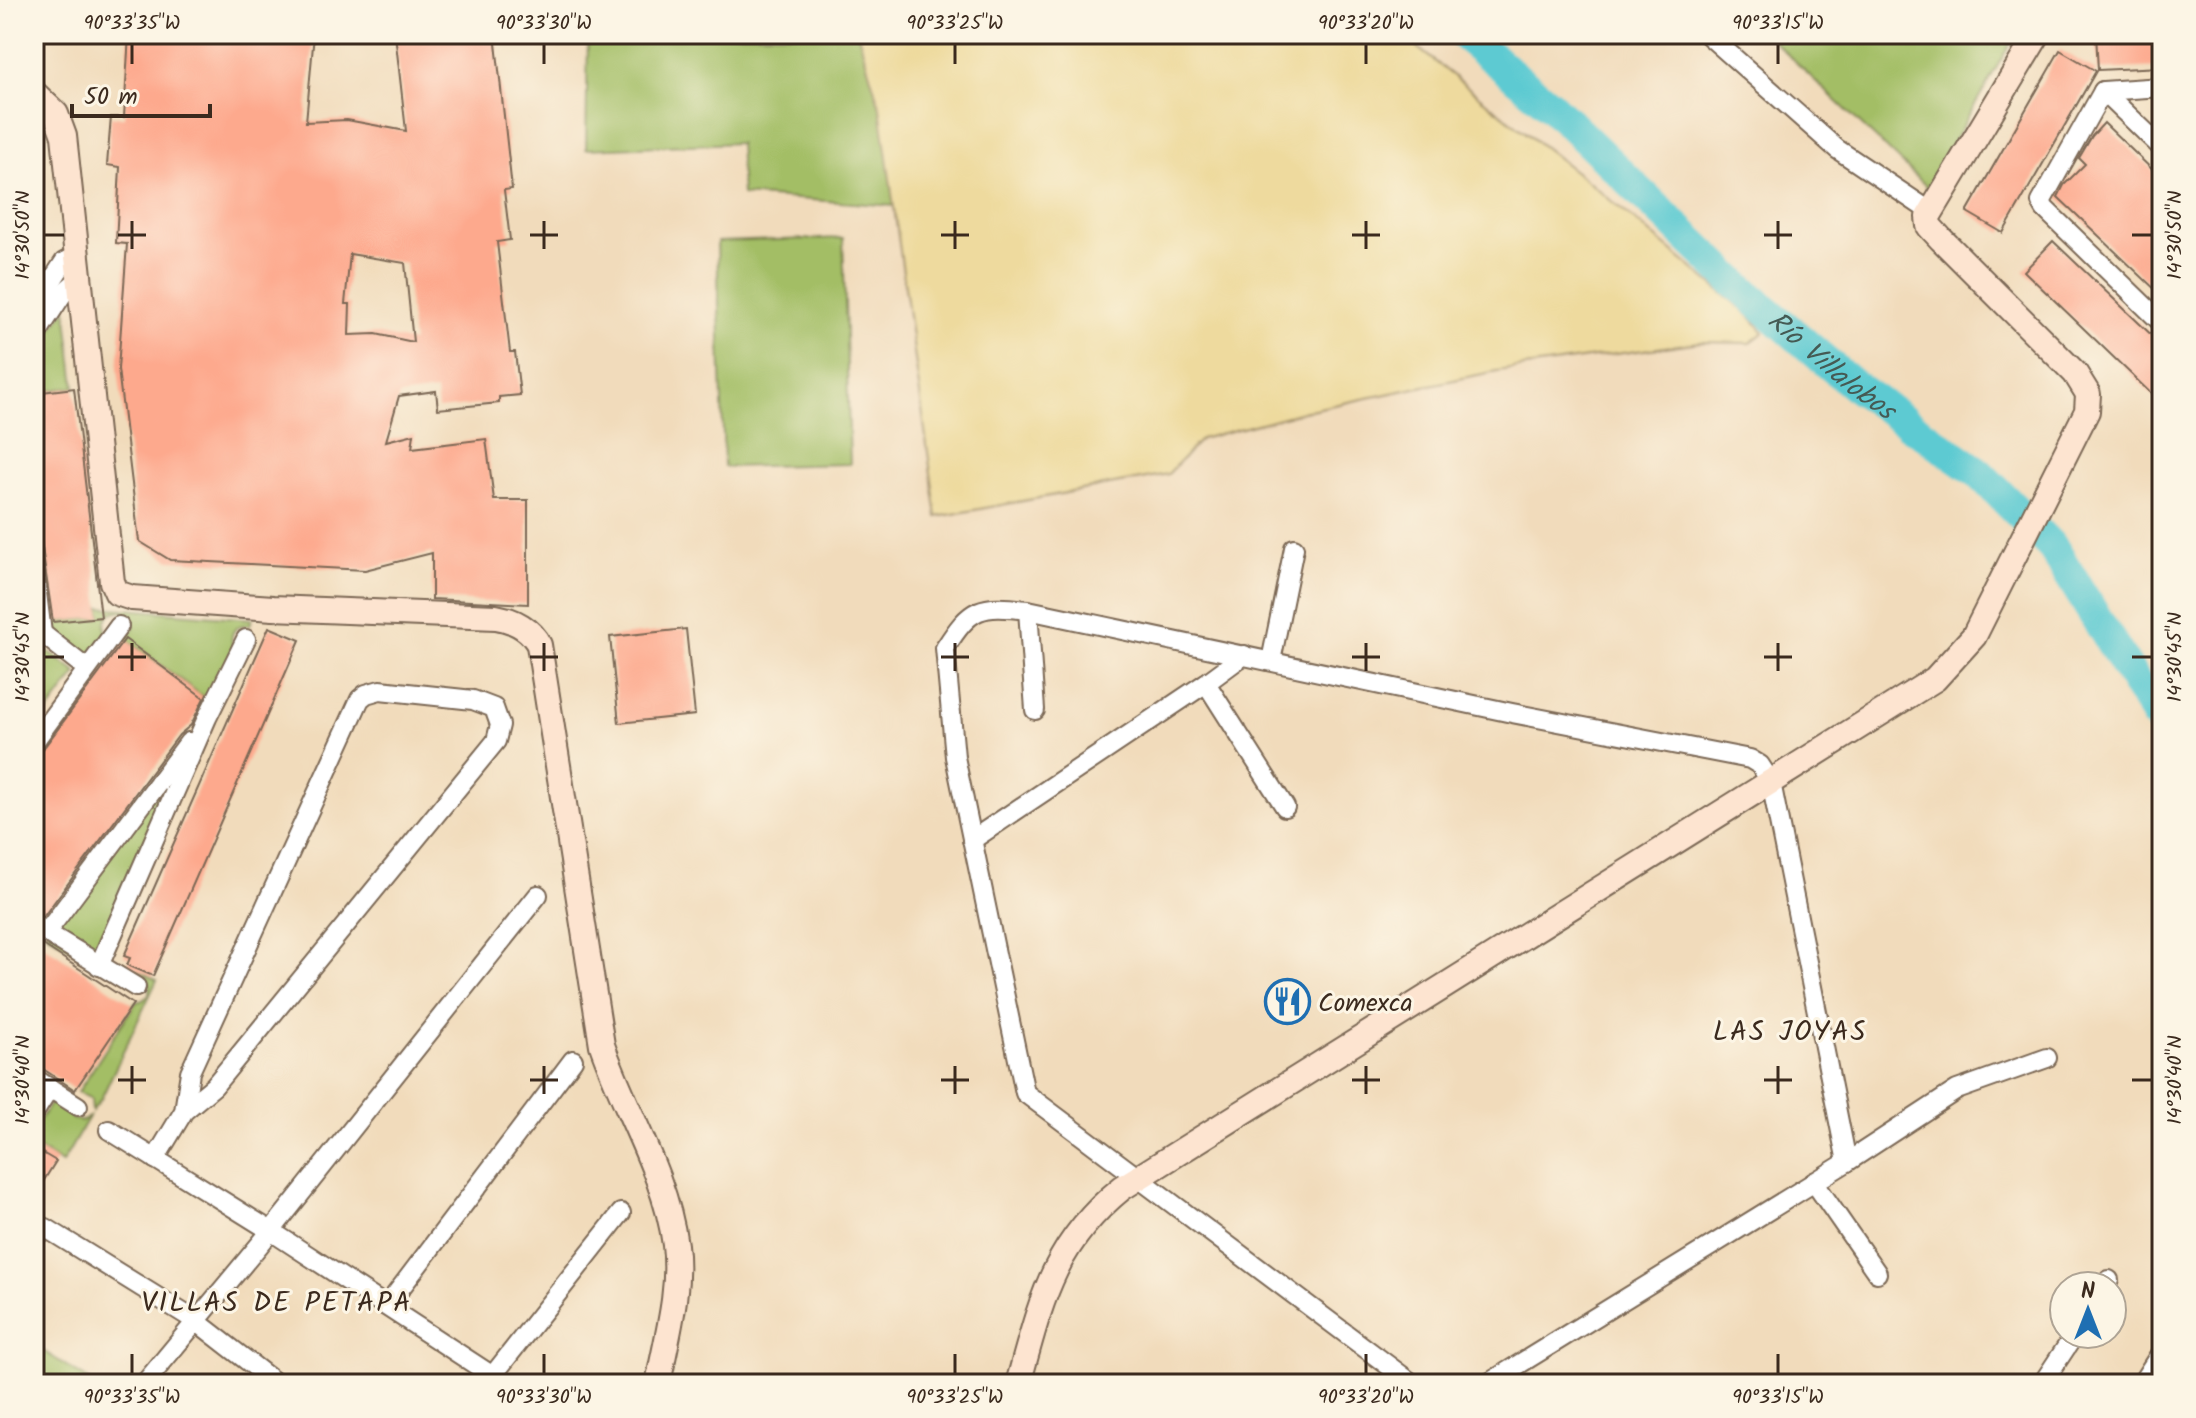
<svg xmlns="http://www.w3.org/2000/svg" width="2196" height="1418" viewBox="0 0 2196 1418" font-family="Kalam,sans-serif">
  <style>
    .green { fill: #a3be65; stroke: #6f7442; stroke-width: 2 }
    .sand { fill: #eeda9e; stroke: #94825e; stroke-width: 2 }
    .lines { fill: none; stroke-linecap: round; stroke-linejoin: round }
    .river { stroke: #5dcad2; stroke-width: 32 }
    .building { fill: #fda98d; fill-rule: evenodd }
    .minor-casing { stroke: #7b6855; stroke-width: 22 }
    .secondary-casing { stroke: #7b6855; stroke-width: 28 }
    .minor { stroke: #fff; stroke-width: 18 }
    .secondary { stroke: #fde4d0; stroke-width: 24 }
    .ticks { fill: none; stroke: #3b2a1e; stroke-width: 3 }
    .labels { text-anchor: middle; stroke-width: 6; stroke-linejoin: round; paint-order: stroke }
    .poi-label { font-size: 26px; fill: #3b2a1e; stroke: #fcf5e5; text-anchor: start }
    .water-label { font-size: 28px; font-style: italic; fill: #455a54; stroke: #fcf5e5 }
    .neighbourhood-label { font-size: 28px; letter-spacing: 2px; fill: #3b2a1e; stroke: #fcf5e5 }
    .neatline { fill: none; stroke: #3b2a1e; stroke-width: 3 }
    .ticks-label { font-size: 20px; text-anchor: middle; fill: #3b2a1e }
  </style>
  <rect width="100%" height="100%" fill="#fcf5e5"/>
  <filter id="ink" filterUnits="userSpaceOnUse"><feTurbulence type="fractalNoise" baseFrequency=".0125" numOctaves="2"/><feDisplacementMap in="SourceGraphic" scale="16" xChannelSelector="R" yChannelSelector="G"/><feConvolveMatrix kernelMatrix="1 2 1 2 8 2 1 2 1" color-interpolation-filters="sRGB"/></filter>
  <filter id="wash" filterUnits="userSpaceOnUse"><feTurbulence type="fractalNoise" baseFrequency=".006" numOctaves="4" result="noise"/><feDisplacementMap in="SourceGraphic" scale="32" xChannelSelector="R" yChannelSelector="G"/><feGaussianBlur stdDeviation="1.8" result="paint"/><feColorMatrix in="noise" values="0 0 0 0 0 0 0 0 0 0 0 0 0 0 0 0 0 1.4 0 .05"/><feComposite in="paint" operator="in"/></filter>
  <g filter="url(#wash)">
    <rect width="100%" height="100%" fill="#f1dbbb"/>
    <g class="green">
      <path d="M588,34H858L880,107L894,206L742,195L739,143L586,149Z"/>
      <path d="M1766,34H2016L1927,187Z"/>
      <path d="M843,238L850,464L724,467L717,242Z"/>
      <path d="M66,308L75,387L34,392V356Z"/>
      <path d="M100,607L252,619L250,625C234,623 227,636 235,650L209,701L126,639L134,627C129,601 98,610 107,634L88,658L50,628L49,623L101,617Z"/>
      <path d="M47,651L77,673L34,730V668Z"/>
      <path d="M207,718L99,966L46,933Z"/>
      <path d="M137,970L157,980L101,1099L92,1111L91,1099L78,1092L136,1002L143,1000L149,994V980L136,973Z"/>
      <path d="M51,1102L64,1109L72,1119L81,1121L89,1117L62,1163L34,1146V1129Z"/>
      <path d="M34,1345L93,1383L92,1384H34Z"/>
    </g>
    <path class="sand" d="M858,34H1400L1591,184L1750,316L1764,332L1750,343L1700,342L1497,371L1310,410L1201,439L1168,474L937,517L880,107Z"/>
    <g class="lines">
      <path class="river" id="s1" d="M1463,34L1551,106L1735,283L1852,384L1979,473L2053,548L2162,725"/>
    </g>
    <g id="blocks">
      <g class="building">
        <path d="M129,34H314L306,122L347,120L406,131L395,34H495L512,189L504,190L510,240L497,242L510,352H515L520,395L499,397V403L438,409L436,391L399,396L386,441L414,434L412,448L486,439L494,500H528V604L432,599V553L365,570L170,560L139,541L118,369L127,244L116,243L120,167L107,165L111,117H124ZM350,254L405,263L413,342L376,334L349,335L350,304H345Z"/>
        <path d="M2096,34H2162V67L2098,70Z"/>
        <path d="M2060,50L2096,71L2003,233L1967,212Z"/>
        <path d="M2104,123L2162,179V296L2058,197L2064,185L2085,164L2079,158L2092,136Z"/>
        <path d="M2053,241L2162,345V404L2024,271Z"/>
        <path d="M74,388L101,617L53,622L34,493V393Z"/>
        <path d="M269,627L300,640L153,976L127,965L130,958L124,956Z"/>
        <path d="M686,629L695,715L619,723L610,637Z"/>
        <path d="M125,639L204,698L191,725L179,735L43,917L34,913V761Z"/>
        <path d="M34,939L133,1004L75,1090L34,1063Z"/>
        <path d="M34,1148L56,1161L34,1196Z"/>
      </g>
    </g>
  </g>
  <g filter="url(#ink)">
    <use href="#blocks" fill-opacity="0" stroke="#7b6855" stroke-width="2"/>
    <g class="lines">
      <defs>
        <g id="minor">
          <path d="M1707,34L1837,149L1931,212"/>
          <path d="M2162,87L2103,91L2041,202L2045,209L2162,323"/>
          <path d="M2103,91L2162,148"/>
          <path d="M34,308L64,262L77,255"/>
          <path d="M34,338L64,292L79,279"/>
          <path d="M34,569L42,633"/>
          <path d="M1028,610L1035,710"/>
          <path d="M34,627L87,669"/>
          <path d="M1271,661L1294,548"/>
          <path d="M1206,683L1285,807"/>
          <path d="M34,742L119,626"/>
          <path d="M972,840L1206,683L1244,655"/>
          <path d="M34,925L136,987"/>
          <path d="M46,933L189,742"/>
          <path d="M99,966L207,718L246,639"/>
          <path d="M34,1078L78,1106"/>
          <path d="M34,1113L50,1088"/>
          <path d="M109,1130L271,1231L505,1384"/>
          <path d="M155,1159L184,1111L214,1086L496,741L500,725L494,708L473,700L380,690L366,694L360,699L190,1072L184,1111"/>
          <path d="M1814,1182L1877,1273"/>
          <path d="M46,1228L196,1321L277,1384"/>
          <path d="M2106,1286L2109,1280"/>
          <path d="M387,1306L573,1060"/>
          <path d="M144,1384L271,1231L538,895"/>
          <path d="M486,1384L621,1213"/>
          <path d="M1413,1384L1025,1093L955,757L945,648C971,607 980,604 1028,610L1512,713L1750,759L1760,765L1771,782L1847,1162"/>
          <path d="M1487,1384L1847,1162L1957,1090L2047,1058"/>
          <path d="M2042,1384L2075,1334"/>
          <path d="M2141,1384L2162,1351"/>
        </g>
        <g id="secondary">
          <path d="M34,93L56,114L64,136L112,582L117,593L132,598L273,608L496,617C514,620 531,629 539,645L602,1045C625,1111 666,1175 675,1245C681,1290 666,1340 658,1384"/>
          <path d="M1018,1384C1041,1302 1052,1245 1122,1188L1935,679L1974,636L2087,411L2088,394L2075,373L1941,239L1929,226L1928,217L2038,34"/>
        </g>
      </defs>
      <use href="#minor" class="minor-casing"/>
      <use href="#secondary" class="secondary-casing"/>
      <use href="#minor" class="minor"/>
      <use href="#secondary" class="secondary"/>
    </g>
  </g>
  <path class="ticks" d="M132,44V64M544,44V64M955,44V64M1366,44V64M1778,44V64M132,221V249M544,221V249M955,221V249M1366,221V249M1778,221V249M44,235H64M118,235H146M530,235H558M941,235H969M1352,235H1380M1764,235H1792M2132,235H2152M132,643V671M544,643V671M955,643V671M1366,643V671M1778,643V671M44,657H64M118,657H146M530,657H558M941,657H969M1352,657H1380M1764,657H1792M2132,657H2152M132,1066V1094M544,1066V1094M955,1066V1094M1366,1066V1094M1778,1066V1094M44,1080H64M118,1080H146M530,1080H558M941,1080H969M1352,1080H1380M1764,1080H1792M2132,1080H2152M132,1354V1374M544,1354V1374M955,1354V1374M1366,1354V1374M1778,1354V1374"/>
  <defs>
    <symbol id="restaurant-ring" viewBox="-11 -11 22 22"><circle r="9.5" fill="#fcf5e5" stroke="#1f6fb2" stroke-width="1.5"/><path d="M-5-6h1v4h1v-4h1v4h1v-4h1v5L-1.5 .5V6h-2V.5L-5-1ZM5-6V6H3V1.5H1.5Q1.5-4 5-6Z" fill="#1f6fb2"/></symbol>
  </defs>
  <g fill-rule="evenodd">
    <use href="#restaurant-ring" x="1262" y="976" width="51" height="51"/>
  </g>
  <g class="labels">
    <g class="poi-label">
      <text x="1318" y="1011">Comexca</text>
    </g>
    <g class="water-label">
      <text dy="10" stroke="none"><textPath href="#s1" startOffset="496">Río Villalobos</textPath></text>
    </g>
    <g class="neighbourhood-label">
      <text x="1790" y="1040">LAS JOYAS</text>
      <text x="277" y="1311">VILLAS DE PETAPA</text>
    </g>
  </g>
  <rect width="2196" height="1418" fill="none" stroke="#fcf5e5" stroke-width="88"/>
  <g transform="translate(2088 1310)"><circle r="38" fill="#fcf5e5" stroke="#afa495" stroke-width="2"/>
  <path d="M0-6L14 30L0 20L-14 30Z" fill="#1f6fb2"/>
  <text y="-12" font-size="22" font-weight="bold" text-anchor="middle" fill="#3b2a1e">N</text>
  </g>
  <path d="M72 104v12h138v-12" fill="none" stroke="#3b2a1e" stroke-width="4"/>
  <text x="84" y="104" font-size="24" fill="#3b2a1e" stroke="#fcf5e5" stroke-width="6" paint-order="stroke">50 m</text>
  <rect x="44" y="44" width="2108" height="1330" class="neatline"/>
  <g class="ticks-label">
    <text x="132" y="29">90°33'35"W</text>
    <text x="544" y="29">90°33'30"W</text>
    <text x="955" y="29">90°33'25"W</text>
    <text x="1366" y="29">90°33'20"W</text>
    <text x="1778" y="29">90°33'15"W</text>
    <text transform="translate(22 235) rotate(-90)" y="7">14°30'50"N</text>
    <text transform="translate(2174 235) rotate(-90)" y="7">14°30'50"N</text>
    <text transform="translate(22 657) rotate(-90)" y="7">14°30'45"N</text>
    <text transform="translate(2174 657) rotate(-90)" y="7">14°30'45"N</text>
    <text transform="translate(22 1080) rotate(-90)" y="7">14°30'40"N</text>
    <text transform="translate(2174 1080) rotate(-90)" y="7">14°30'40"N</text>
    <text x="132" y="1403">90°33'35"W</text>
    <text x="544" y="1403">90°33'30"W</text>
    <text x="955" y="1403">90°33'25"W</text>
    <text x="1366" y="1403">90°33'20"W</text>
    <text x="1778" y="1403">90°33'15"W</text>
  </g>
</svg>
